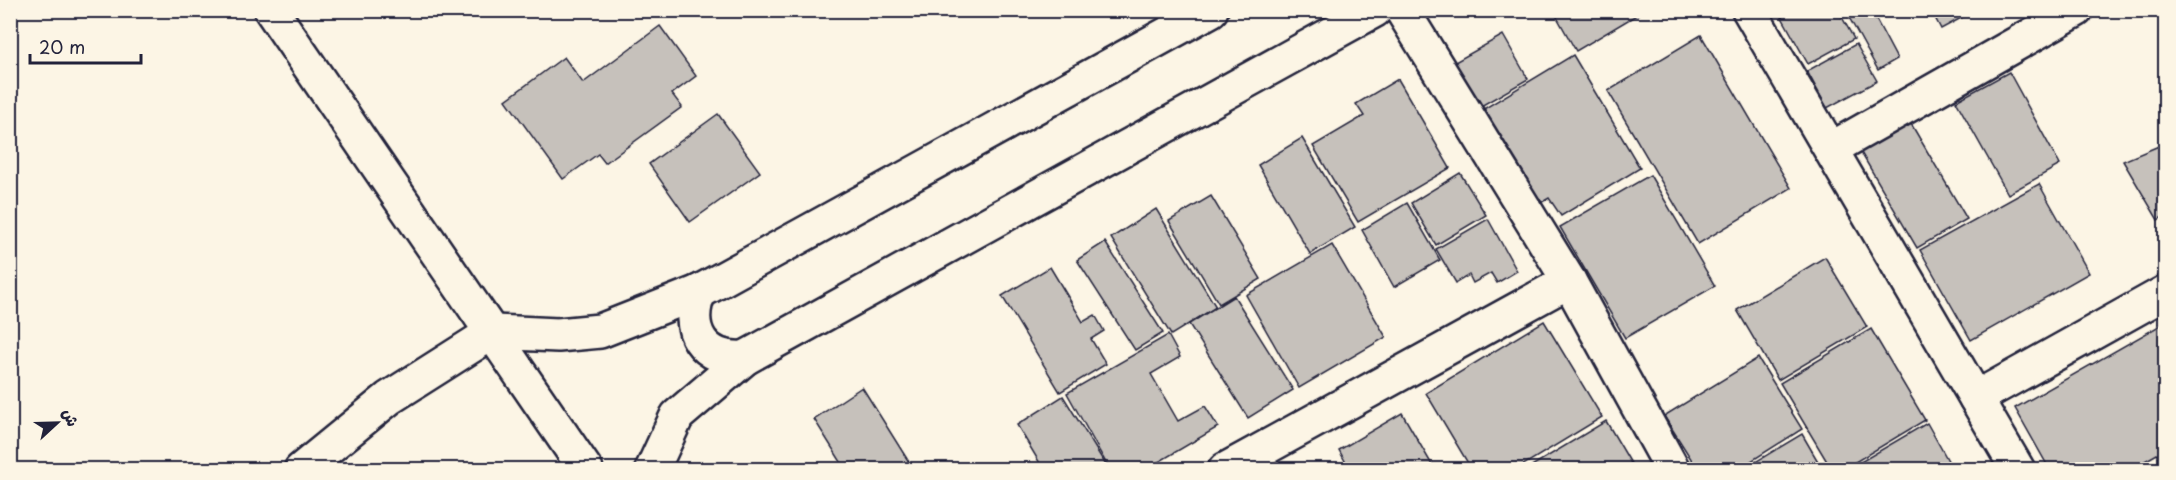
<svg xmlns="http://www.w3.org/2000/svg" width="2176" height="480" viewBox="0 0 2176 480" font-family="'Playpen Sans','Playpen Sans Arabic',sans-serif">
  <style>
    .building { fill: #c6c1bb; stroke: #22223b; stroke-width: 1.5 }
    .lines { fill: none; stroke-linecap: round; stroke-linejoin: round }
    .minor-casing { stroke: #22223b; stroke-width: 38 }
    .minor { stroke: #fcf5e5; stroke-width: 33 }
  </style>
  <rect width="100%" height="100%" fill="#fcf5e5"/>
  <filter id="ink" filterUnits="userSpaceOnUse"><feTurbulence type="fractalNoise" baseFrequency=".0167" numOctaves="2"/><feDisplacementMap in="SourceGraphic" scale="12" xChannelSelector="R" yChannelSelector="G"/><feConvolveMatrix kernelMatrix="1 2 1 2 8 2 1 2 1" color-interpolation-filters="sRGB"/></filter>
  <g filter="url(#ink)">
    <g class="building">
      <path d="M1553,10H1645L1576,51Z"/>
      <path d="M1778,10H1838L1854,39L1808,64Z"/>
      <path d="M1845,10H1871L1897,59L1878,70Z"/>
      <path d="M1931,10H1976L1941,29Z"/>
      <path d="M660,26L696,76L672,94L682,107L605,163L598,154L563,179L506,100L564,57L583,83Z"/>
      <path d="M1503,35L1528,79L1481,106L1455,62Z"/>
      <path d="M1701,35L1791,188L1698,244L1608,91Z"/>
      <path d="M1856,44L1877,81L1827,108L1807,71Z"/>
      <path d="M1573,55L1640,168L1561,216L1549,198L1539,204L1482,110Z"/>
      <path d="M2009,72L2060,165L2008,194L1956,101Z"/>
      <path d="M1398,79L1450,168L1358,222L1313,146L1364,116L1356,104Z"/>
      <path d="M718,114L760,172L690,222L649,164Z"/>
      <path d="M1910,122L1967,219L1917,248L1860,151Z"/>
      <path d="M1302,138L1355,227L1310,254L1258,165Z"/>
      <path d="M2166,143V215L2158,220L2123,161Z"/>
      <path d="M1460,173L1486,215L1436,245L1411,203Z"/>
      <path d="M1650,175L1715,286L1625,338L1560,227Z"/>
      <path d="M2039,184L2089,273L1971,340L1920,250Z"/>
      <path d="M1211,196L1261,279L1219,304L1169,221Z"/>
      <path d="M1407,203L1440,260L1394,287L1362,230Z"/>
      <path d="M1156,209L1216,307L1171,335L1111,238Z"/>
      <path d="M1488,219L1517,271L1497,283L1491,273L1473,283L1469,275L1456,283L1436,249Z"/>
      <path d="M1105,242L1163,333L1135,350L1077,260Z"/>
      <path d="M1332,245L1386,337L1299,388L1246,295Z"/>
      <path d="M1825,257L1867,327L1778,380L1737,310Z"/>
      <path d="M1050,267L1083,322L1095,315L1104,331L1091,339L1106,364L1060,392L1002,296Z"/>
      <path d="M1234,296L1293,390L1248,418L1189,324Z"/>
      <path d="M1544,321L1602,417L1515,470H1472L1426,393Z"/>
      <path d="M2166,322V449L2129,470H2050L2015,408Z"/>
      <path d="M1871,329L1925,420L1842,470H1832L1780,383Z"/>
      <path d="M1168,335L1180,357L1151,374L1178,421L1205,406L1218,427L1145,470H1110L1067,393Z"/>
      <path d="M1758,358L1802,429L1737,470H1698L1664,416Z"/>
      <path d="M862,387L914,470H846L814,419Z"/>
      <path d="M1063,396L1109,470H1044L1017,425Z"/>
      <path d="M1402,413L1435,470H1350L1339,450Z"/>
      <path d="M1606,421L1635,470H1525Z"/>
      <path d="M1927,423L1951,466L1944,470H1847Z"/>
      <path d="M1802,434L1823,470H1742Z"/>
      <path d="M2166,458V470H2146Z"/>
    </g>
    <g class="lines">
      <defs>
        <g id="minor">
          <path d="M271,10L586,470"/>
          <path d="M1402,10L1569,281L1673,470"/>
          <path d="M1749,10L2018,470"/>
          <path d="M1831,149L2076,10"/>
          <path d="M699,292C684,330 703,361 745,358"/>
          <path d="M1976,398L2166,292"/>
          <path d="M301,470L389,398L493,332L558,335L600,331L699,292L1211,10"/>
          <path d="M652,470L677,416L745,358L1375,10"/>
          <path d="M1225,470L1569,281"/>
        </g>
      </defs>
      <use href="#minor" class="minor-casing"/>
      <use href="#minor" class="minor"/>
    </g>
  </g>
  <rect width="2176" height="480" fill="none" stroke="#fcf5e5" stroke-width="36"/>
  <rect x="18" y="18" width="2140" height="444" fill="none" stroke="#22223b" stroke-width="2" filter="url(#ink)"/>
  <g transform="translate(57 423) rotate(68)" stroke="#fcf5e5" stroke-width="4.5" paint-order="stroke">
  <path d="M0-4.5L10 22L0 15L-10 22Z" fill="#22223b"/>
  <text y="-9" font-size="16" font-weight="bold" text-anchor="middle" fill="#22223b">ش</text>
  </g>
  <path d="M30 54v9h111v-9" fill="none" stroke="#22223b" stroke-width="3"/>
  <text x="39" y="54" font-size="18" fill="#22223b" stroke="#fcf5e5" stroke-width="4.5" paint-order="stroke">20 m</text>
</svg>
